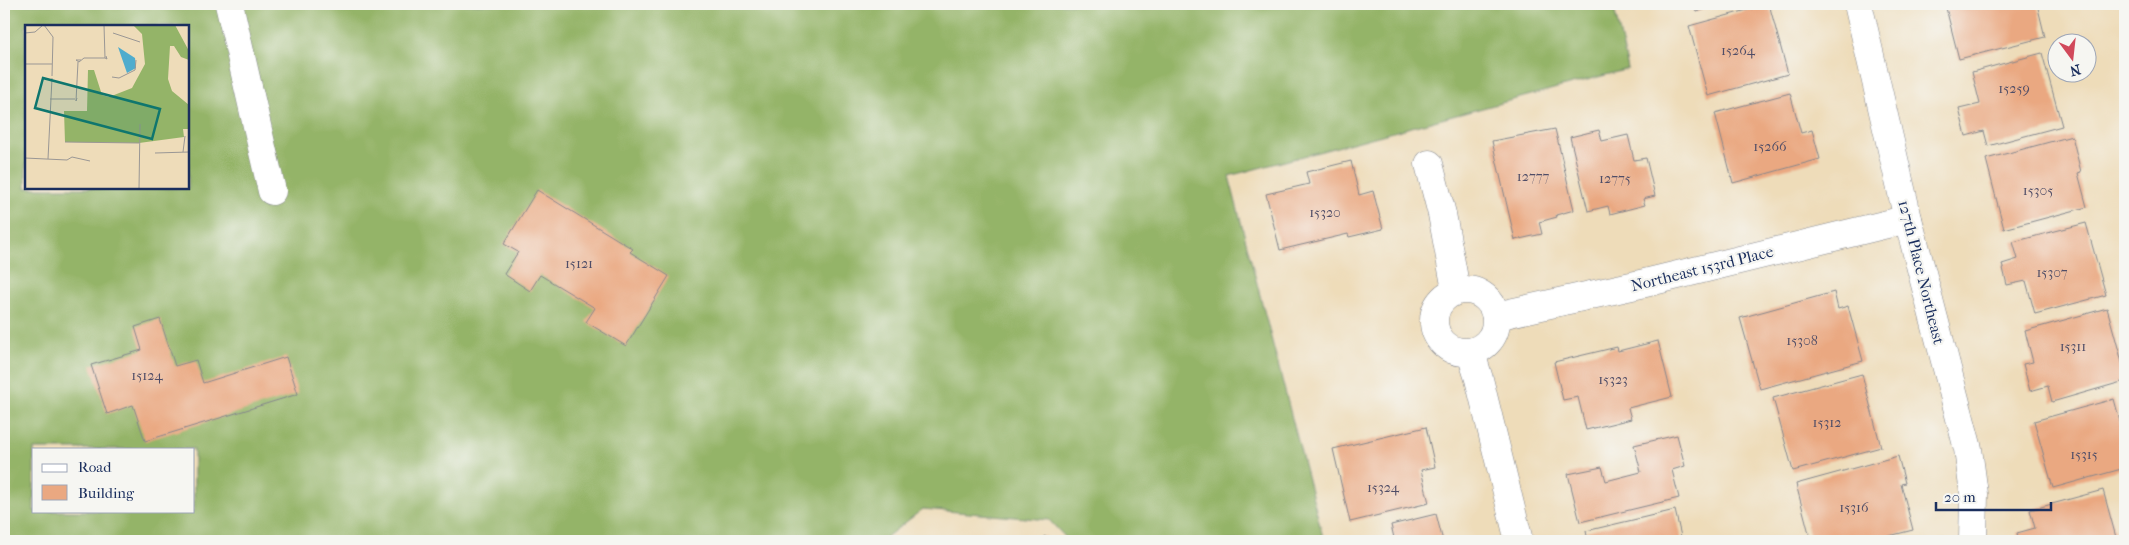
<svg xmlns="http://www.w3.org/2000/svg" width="2129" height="545" viewBox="0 0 2129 545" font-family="'IM FELL French Canon',serif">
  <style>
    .forest { fill: #94b468; stroke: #587263; fill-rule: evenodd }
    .building { fill: #eaa881 }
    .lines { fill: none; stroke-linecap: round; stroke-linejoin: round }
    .minor-casing { stroke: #84868c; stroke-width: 29 }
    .minor { stroke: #fff; stroke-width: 28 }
    .labels { text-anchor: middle; stroke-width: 4.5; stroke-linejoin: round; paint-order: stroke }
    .number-label { font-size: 14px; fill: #4f4d67 }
    .street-label { font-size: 16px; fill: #1b2f5e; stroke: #f6f6f2 }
    .inset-road { fill: none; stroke: #9a9795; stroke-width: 1 }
    .view { fill: #0f766e; fill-opacity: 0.15; stroke: #0f766e; stroke-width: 2.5 }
    .inset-edge { fill: none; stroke: #1b2f5e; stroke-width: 2.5 }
  </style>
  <rect width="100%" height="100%" fill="#f6f6f2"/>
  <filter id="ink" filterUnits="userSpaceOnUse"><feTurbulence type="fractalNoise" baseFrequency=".02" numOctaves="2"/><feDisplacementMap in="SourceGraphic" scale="10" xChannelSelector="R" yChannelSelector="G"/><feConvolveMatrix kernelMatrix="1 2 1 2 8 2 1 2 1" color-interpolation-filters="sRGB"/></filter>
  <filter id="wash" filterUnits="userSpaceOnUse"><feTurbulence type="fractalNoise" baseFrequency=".0096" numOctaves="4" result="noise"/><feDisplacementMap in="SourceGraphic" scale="20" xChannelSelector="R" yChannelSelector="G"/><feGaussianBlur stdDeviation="1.12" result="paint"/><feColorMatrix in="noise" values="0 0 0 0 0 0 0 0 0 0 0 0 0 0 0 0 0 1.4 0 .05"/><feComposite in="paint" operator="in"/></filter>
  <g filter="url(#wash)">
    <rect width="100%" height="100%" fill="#eedcb9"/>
    <path class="forest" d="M4,4H1613L1628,69L1229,176L1324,541H1069L1049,520L923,509L881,541H4ZM26,26H188V188H26ZM34,449H194V511H34Z"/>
    <g id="blocks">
      <g class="building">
        <path d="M1693,4H1723L1696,12Z"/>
        <path d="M1769,4L1788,74L1708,96L1689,26Z"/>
        <path d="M1945,4H2037L2045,37L1959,59Z"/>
        <path d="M2042,53L2062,126L1988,146L1984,131L1966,136L1959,109L1980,104L1972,72Z"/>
        <path d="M1790,93L1801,133L1812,130L1820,159L1733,183L1715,113Z"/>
        <path d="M1555,129L1574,210L1556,215L1557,217L1539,222L1542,234L1515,240L1492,141Z"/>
        <path d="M1599,130L1602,141L1628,135L1634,160L1646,158L1655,196L1643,199L1645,205L1610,214L1608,206L1588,211L1570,137Z"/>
        <path d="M2072,136L2081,172L2078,173L2087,207L2004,229L1986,159Z"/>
        <path d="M1351,161L1359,195L1373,191L1383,229L1349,237L1348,234L1280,250L1266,194L1309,184L1306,172Z"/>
        <path d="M537,190L633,249L630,252L669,276L626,346L586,322L595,308L540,275L530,291L504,274L518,252L504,244Z"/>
        <path d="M2086,223L2106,295L2035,314L2026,281L2007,285L2002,264L2018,259L2013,242Z"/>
        <path d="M1834,292L1838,309L1848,306L1863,361L1760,389L1740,318Z"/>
        <path d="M2107,308L2125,373V381L2052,402L2048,386L2030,391L2023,364L2033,362L2025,331Z"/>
        <path d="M160,319L175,366L196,360L203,383L286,357L298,394L145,441L133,405L107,414L91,365L142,350L135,327Z"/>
        <path d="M1658,341L1672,397L1628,408L1631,419L1586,430L1578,397L1563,400L1554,362L1617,347L1618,351Z"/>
        <path d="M1862,374L1881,447L1793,471L1773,398Z"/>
        <path d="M2114,399L2125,440V468L2053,488L2034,421Z"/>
        <path d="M1426,427L1435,467L1421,470L1429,503L1350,522L1333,449Z"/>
        <path d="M1677,435L1685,466L1672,470L1679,498L1580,522L1568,474L1602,467L1606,481L1641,472L1634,445Z"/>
        <path d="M1898,456L1905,483L1901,484L1913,530L1869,541H1811L1796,484Z"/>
        <path d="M2103,490L2117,541H2019L2017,533L2035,528L2030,510Z"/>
        <path d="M1675,510L1682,541H1588L1586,531Z"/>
        <path d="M1436,514L1443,541H1385L1394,538L1391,525Z"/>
        <path d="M1045,536L1049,541H1038Z"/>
      </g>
    </g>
  </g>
  <g filter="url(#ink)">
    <use href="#blocks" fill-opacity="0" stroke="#84868c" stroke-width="1"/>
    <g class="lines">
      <defs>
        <g id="minor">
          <path d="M229,4L272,191"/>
          <path d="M1858,4L1908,219L1968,449L1974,494L1973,541"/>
          <path d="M1429,164L1442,214L1456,290"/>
          <circle cx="1465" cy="321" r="31"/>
          <path d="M1496,316L1645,283L1908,219"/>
          <path d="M1471,353L1479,379L1519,541"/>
        </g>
      </defs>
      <use href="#minor" class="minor-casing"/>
      <use href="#minor" class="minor"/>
    </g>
  </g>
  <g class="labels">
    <g class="number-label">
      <text x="1738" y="55">15264</text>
      <text x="2014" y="93">15259</text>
      <text x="1770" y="151">15266</text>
      <text x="1533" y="181">12777</text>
      <text x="1615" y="183">12775</text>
      <text x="2038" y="195">15305</text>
      <text x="1325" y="217">15320</text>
      <text x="579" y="268">15121</text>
      <text x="2052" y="277">15307</text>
      <text x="1802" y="345">15308</text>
      <text x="2073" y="351">15311</text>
      <text x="147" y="380">15124</text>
      <text x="1613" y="384">15323</text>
      <text x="1827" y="427">15312</text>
      <text x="2084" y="459">15315</text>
      <text x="1383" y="492">15324</text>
      <text x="1854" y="512">15316</text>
    </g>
    <g class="street-label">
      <text transform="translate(1702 268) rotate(-14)" y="6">Northeast 153rd Place</text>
      <text transform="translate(1922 272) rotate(76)" y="6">127th Place Northeast</text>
    </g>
  </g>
  <g transform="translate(25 25)">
    <rect width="164" height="164" fill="#eedcb9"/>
    <path d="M108,0H150L164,26V35L156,32L149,21H145L143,54L147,66L164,80V104H158L159,112L114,118L40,117L39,86H62L63,45H69L77,70L84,72L107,63L120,39L117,9Z" fill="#94b468"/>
    <path d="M93,22L110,33L111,43L102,48Z" fill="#4faccd"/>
    <path class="inset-road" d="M19,0L28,12L27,51M79,0L80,33L82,34L81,31M0,8L10,7L18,0M88,8L115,17M56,35H51L54,37L59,33H80M0,39H27M87,52L94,53L110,45L111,35M52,73L51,76L53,37M25,74H50M40,117L114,118M158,127L160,111M130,128L164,127M47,132L65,136M0,133L42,135L47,132M23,134L27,53M114,164L115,99"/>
    <path class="view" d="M18,53L135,84L127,114L10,83Z"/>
    <rect width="164" height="164" class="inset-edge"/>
  </g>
  <rect width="2129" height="545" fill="none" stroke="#f6f6f2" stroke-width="20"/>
  <rect x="32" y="448" width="162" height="65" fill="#f6f6f2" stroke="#9ea6b7"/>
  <rect x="42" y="464" width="25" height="8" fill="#ffffff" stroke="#9ea6b7"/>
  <text x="78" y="472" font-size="15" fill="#1b2f5e">Road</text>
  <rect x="42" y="485" width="25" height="15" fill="#eaa881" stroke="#9ea6b7"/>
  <text x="78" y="498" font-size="15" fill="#1b2f5e">Building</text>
  <g transform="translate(2072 58) rotate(165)"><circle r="24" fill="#f6f6f2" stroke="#9ea6b7"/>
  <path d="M0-4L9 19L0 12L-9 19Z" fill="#d1495b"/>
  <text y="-8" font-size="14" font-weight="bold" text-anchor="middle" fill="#1b2f5e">N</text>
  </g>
  <path d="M1936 502v8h115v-8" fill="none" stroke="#1b2f5e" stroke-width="2.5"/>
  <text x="1944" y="502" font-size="15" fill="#1b2f5e" stroke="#f6f6f2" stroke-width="4" paint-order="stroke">20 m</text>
</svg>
